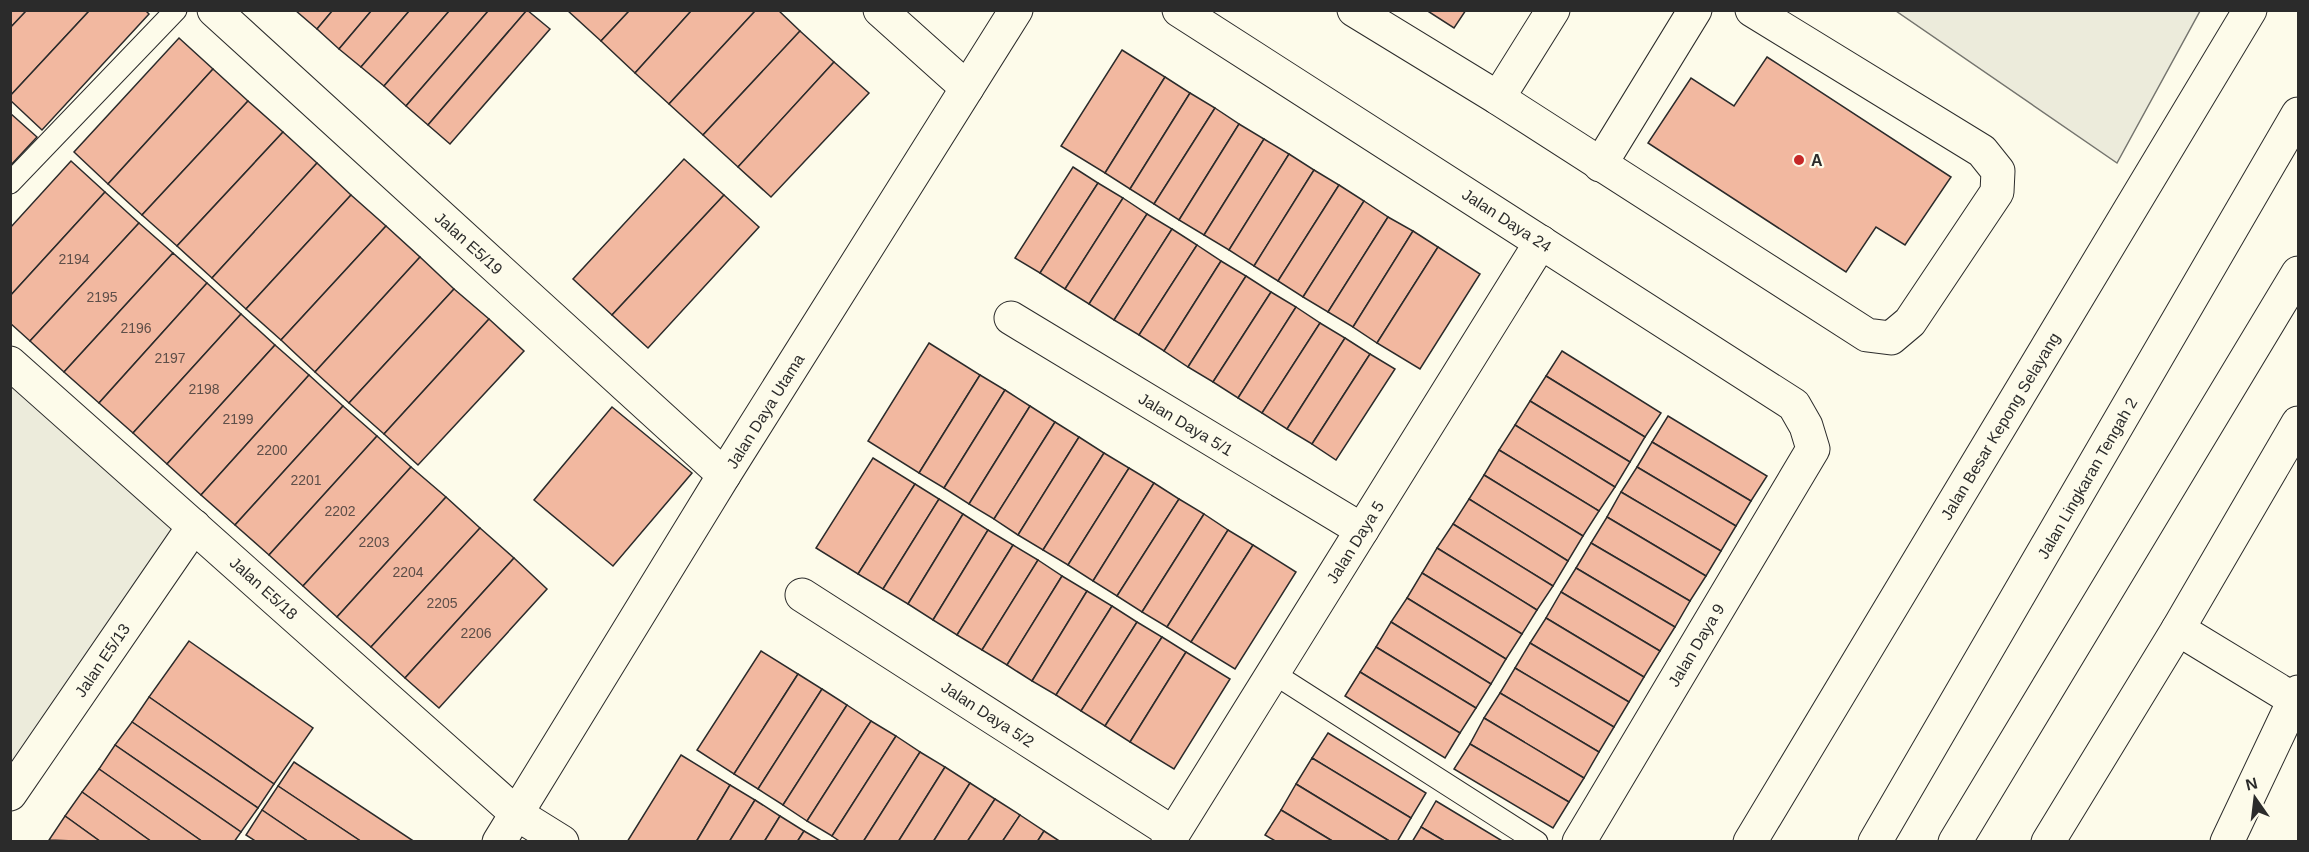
<svg xmlns="http://www.w3.org/2000/svg" width="2309" height="852" viewBox="0 0 2309 852" font-family="Helvetica,sans-serif">
  <style>
    .green { fill: #ecebdb; stroke: #74746e; stroke-width: 1.5 }
    .building { fill: #f2b8a0; stroke: #2b2b2b; stroke-width: 1.5 }
    .lines { fill: none; stroke-linecap: round; stroke-linejoin: round }
    .service-casing { stroke: #2b2b2b; stroke-width: 23 }
    .minor-casing { stroke: #2b2b2b; stroke-width: 35 }
    .primary-casing { stroke: #2b2b2b; stroke-width: 35 }
    .trunk-casing { stroke: #2b2b2b; stroke-width: 35 }
    .service { stroke: #fdfbea; stroke-width: 21 }
    .minor { stroke: #fdfbea; stroke-width: 33 }
    .primary { stroke: #fdfbea; stroke-width: 33 }
    .trunk { stroke: #fdfbea; stroke-width: 33 }
    .poi-dot { fill: #c62828; stroke: #fdfbea; stroke-width: 2 }
    .labels { text-anchor: middle; stroke-width: 4.5; stroke-linejoin: round; paint-order: stroke }
    .number-label { font-size: 14px; fill: #5d4e48 }
    .poi-label { font-size: 16px; font-weight: bold; fill: #2b2b2b; stroke: #fdfbea; text-anchor: start }
    .street-label { font-size: 16px; fill: #2b2b2b; stroke: #fdfbea }
  </style>
  <rect width="100%" height="100%" fill="#fdfbea"/>
  <g class="green">
    <path d="M1896,11H2200L2117,163Z"/>
    <path d="M11,363L194,526L11,794Z"/>
  </g>
  <g class="building">
    <path d="M10,10H27L10,28Z"/>
    <path d="M27,10H90L10,96V28Z"/>
    <path d="M90,10H145L149,14L42,130L10,100V96Z"/>
    <path d="M295,10H333L317,29Z"/>
    <path d="M333,10H372L339,49L317,29Z"/>
    <path d="M372,10H410L361,67L339,49Z"/>
    <path d="M410,10H450L384,86L361,67Z"/>
    <path d="M450,10H489L406,106L384,86Z"/>
    <path d="M489,10H527L428,125L406,106Z"/>
    <path d="M527,10L550,29L450,144L428,125Z"/>
    <path d="M567,10H630L601,41Z"/>
    <path d="M630,10H692L635,73L601,41Z"/>
    <path d="M692,10H756L669,104L635,73Z"/>
    <path d="M756,10H778L800,31L703,135L669,104Z"/>
    <path d="M1426,10H1466L1454,28Z"/>
    <path d="M800,31L834,62L738,167L703,135Z"/>
    <path d="M179,38L213,69L108,184L74,152Z"/>
    <path d="M1122,50L1165,77L1105,173L1061,146Z"/>
    <path d="M1767,57L1951,177L1905,245L1876,227L1846,272L1648,143L1691,78L1734,106Z"/>
    <path d="M834,62L869,93L771,197L738,167Z"/>
    <path d="M213,69L248,101L142,215L108,184Z"/>
    <path d="M1165,77L1190,93L1130,189L1105,173Z"/>
    <path d="M1190,93L1215,108L1154,204L1130,189Z"/>
    <path d="M248,101L283,132L177,246L142,215Z"/>
    <path d="M1215,108L1239,124L1179,220L1154,204Z"/>
    <path d="M10,113L37,137L10,166Z"/>
    <path d="M1239,124L1264,139L1204,235L1179,220Z"/>
    <path d="M283,132L317,163L212,278L177,246Z"/>
    <path d="M1264,139L1289,154L1229,250L1204,235Z"/>
    <path d="M1289,154L1314,170L1254,266L1229,250Z"/>
    <path d="M684,159L724,195L612,315L573,279Z"/>
    <path d="M71,161L105,192L10,296V228Z"/>
    <path d="M317,163L351,195L246,309L212,278Z"/>
    <path d="M1073,167L1098,183L1040,273L1015,258Z"/>
    <path d="M1314,170L1339,185L1278,281L1254,266Z"/>
    <path d="M1098,183L1123,198L1065,289L1040,273Z"/>
    <path d="M1339,185L1364,201L1303,297L1278,281Z"/>
    <path d="M105,192L139,223L30,341L10,323V296Z"/>
    <path d="M351,195L386,226L281,340L246,309Z"/>
    <path d="M724,195L759,227L648,348L612,315Z"/>
    <path d="M1123,198L1147,214L1089,304L1065,289Z"/>
    <path d="M1364,201L1388,217L1328,312L1303,297Z"/>
    <path d="M1147,214L1172,229L1114,320L1089,304Z"/>
    <path d="M1388,217L1413,231L1353,327L1328,312Z"/>
    <path d="M139,223L173,253L64,372L30,341Z"/>
    <path d="M386,226L420,257L315,372L281,340Z"/>
    <path d="M1172,229L1197,245L1139,335L1114,320Z"/>
    <path d="M1413,231L1438,247L1377,343L1353,327Z"/>
    <path d="M1197,245L1221,261L1164,351L1139,335Z"/>
    <path d="M1438,247L1480,274L1420,369L1377,343Z"/>
    <path d="M173,253L207,283L99,403L64,372Z"/>
    <path d="M420,257L454,289L349,403L315,372Z"/>
    <path d="M1221,261L1246,276L1188,367L1164,351Z"/>
    <path d="M1246,276L1271,292L1213,382L1188,367Z"/>
    <path d="M207,283L241,314L133,433L99,403Z"/>
    <path d="M454,289L489,319L384,434L349,403Z"/>
    <path d="M1271,292L1296,307L1238,398L1213,382Z"/>
    <path d="M1296,307L1320,323L1262,413L1238,398Z"/>
    <path d="M241,314L275,345L167,464L133,433Z"/>
    <path d="M489,319L524,351L418,465L384,434Z"/>
    <path d="M1320,323L1345,338L1287,429L1262,413Z"/>
    <path d="M1345,338L1370,354L1312,444L1287,429Z"/>
    <path d="M929,343L980,375L919,473L868,441Z"/>
    <path d="M275,345L309,375L201,495L167,464Z"/>
    <path d="M1562,351L1661,413L1645,437L1546,376Z"/>
    <path d="M1370,354L1395,369L1336,460L1312,444Z"/>
    <path d="M309,375L343,406L235,525L201,495Z"/>
    <path d="M980,375L1005,390L944,488L919,473Z"/>
    <path d="M1546,376L1645,437L1630,462L1530,401Z"/>
    <path d="M1005,390L1030,406L969,504L944,488Z"/>
    <path d="M1530,401L1630,462L1615,487L1515,425Z"/>
    <path d="M343,406L377,436L269,555L235,525Z"/>
    <path d="M1030,406L1055,422L994,519L969,504Z"/>
    <path d="M612,407L692,473L613,566L534,500Z"/>
    <path d="M1668,416L1767,476L1751,501L1652,442Z"/>
    <path d="M1055,422L1079,437L1018,535L994,519Z"/>
    <path d="M1515,425L1615,487L1599,511L1499,450Z"/>
    <path d="M377,436L411,467L303,586L269,555Z"/>
    <path d="M1079,437L1104,453L1043,550L1018,535Z"/>
    <path d="M1652,442L1751,501L1736,526L1637,467Z"/>
    <path d="M1499,450L1599,511L1583,536L1484,475Z"/>
    <path d="M1104,453L1129,468L1068,565L1043,550Z"/>
    <path d="M873,458L915,484L858,574L816,548Z"/>
    <path d="M411,467L446,497L337,617L303,586Z"/>
    <path d="M1637,467L1736,526L1721,551L1621,492Z"/>
    <path d="M1129,468L1154,483L1093,581L1068,565Z"/>
    <path d="M1484,475L1583,536L1568,561L1469,499Z"/>
    <path d="M1154,483L1179,499L1117,596L1093,581Z"/>
    <path d="M915,484L939,499L883,589L858,574Z"/>
    <path d="M1621,492L1721,551L1706,576L1607,517Z"/>
    <path d="M446,497L480,528L371,647L337,617Z"/>
    <path d="M939,499L963,514L908,604L883,589Z"/>
    <path d="M1179,499L1204,514L1142,612L1117,596Z"/>
    <path d="M1469,499L1568,561L1553,586L1453,524Z"/>
    <path d="M963,514L988,530L933,620L908,604Z"/>
    <path d="M1204,514L1228,530L1167,627L1142,612Z"/>
    <path d="M1607,517L1706,576L1690,601L1591,543Z"/>
    <path d="M1453,524L1553,586L1537,610L1437,548Z"/>
    <path d="M480,528L514,558L405,678L371,647Z"/>
    <path d="M988,530L1013,545L957,635L933,620Z"/>
    <path d="M1228,530L1253,545L1191,642L1167,627Z"/>
    <path d="M1591,543L1690,601L1675,627L1576,568Z"/>
    <path d="M1013,545L1038,560L982,650L957,635Z"/>
    <path d="M1253,545L1296,572L1235,669L1191,642Z"/>
    <path d="M1437,548L1537,610L1522,634L1422,573Z"/>
    <path d="M514,558L547,589L439,708L405,678Z"/>
    <path d="M1038,560L1062,576L1007,665L982,650Z"/>
    <path d="M1576,568L1675,627L1660,651L1561,592Z"/>
    <path d="M1422,573L1522,634L1506,659L1407,598Z"/>
    <path d="M1062,576L1087,591L1032,681L1007,665Z"/>
    <path d="M1087,591L1112,606L1056,695L1032,681Z"/>
    <path d="M1561,592L1660,651L1644,677L1546,618Z"/>
    <path d="M1407,598L1506,659L1491,684L1391,622Z"/>
    <path d="M1112,606L1137,622L1081,711L1056,695Z"/>
    <path d="M1546,618L1644,677L1629,702L1530,643Z"/>
    <path d="M1137,622L1162,637L1105,726L1081,711Z"/>
    <path d="M1391,622L1491,684L1476,708L1376,647Z"/>
    <path d="M1162,637L1186,652L1130,742L1105,726Z"/>
    <path d="M189,641L313,728L274,784L149,697Z"/>
    <path d="M1530,643L1629,702L1614,727L1515,668Z"/>
    <path d="M1376,647L1476,708L1460,733L1360,672Z"/>
    <path d="M761,651L798,674L734,774L697,750Z"/>
    <path d="M1186,652L1230,679L1174,769L1130,742Z"/>
    <path d="M1515,668L1614,727L1599,752L1500,693Z"/>
    <path d="M1360,672L1460,733L1445,758L1345,696Z"/>
    <path d="M798,674L822,689L758,789L734,774Z"/>
    <path d="M822,689L847,705L783,805L758,789Z"/>
    <path d="M1500,693L1599,752L1584,778L1484,718Z"/>
    <path d="M149,697L274,784L258,808L132,722Z"/>
    <path d="M847,705L871,721L807,821L783,805Z"/>
    <path d="M1484,718L1584,778L1569,802L1470,744Z"/>
    <path d="M871,721L896,736L832,836L807,821Z"/>
    <path d="M132,722L258,808L241,832L115,745Z"/>
    <path d="M1328,733L1426,793L1411,818L1312,758Z"/>
    <path d="M896,736L920,752L863,842H841L832,836Z"/>
    <path d="M1470,744L1569,802L1553,828L1454,769Z"/>
    <path d="M115,745L241,832L234,842H203L99,769Z"/>
    <path d="M920,752L945,767L898,842H863Z"/>
    <path d="M681,755L730,785L696,842H627Z"/>
    <path d="M1312,758L1411,818L1397,842H1391L1296,784Z"/>
    <path d="M294,762L415,842H362L278,786Z"/>
    <path d="M945,767L970,783L933,842H898Z"/>
    <path d="M99,769L203,842H152L82,792Z"/>
    <path d="M970,783L995,799L967,842H933Z"/>
    <path d="M1296,784L1391,842H1334L1281,810Z"/>
    <path d="M730,785L755,800L729,842H696Z"/>
    <path d="M278,786L362,842H309L262,810Z"/>
    <path d="M82,792L152,842H101L65,816Z"/>
    <path d="M995,799L1020,815L1002,842H967Z"/>
    <path d="M755,800L780,816L764,842H729Z"/>
    <path d="M1436,801L1504,842H1446L1421,827Z"/>
    <path d="M262,810L309,842H257L246,835Z"/>
    <path d="M1281,810L1334,842H1277L1265,835Z"/>
    <path d="M1020,815L1044,831L1037,842H1002Z"/>
    <path d="M65,816L101,842L49,840Z"/>
    <path d="M780,816L804,831L797,842H764Z"/>
    <path d="M1421,827L1446,842H1412Z"/>
    <path d="M804,831L823,842H797Z"/>
    <path d="M1044,831L1061,842H1037Z"/>
  </g>
  <g class="lines">
    <defs>
      <g id="service">
        <path d="M10,183L176,10"/>
        <path d="M1273,673L1537,842"/>
      </g>
      <g id="minor">
        <path d="M214,10L724,475"/>
        <path d="M880,10L967,88"/>
        <path d="M1179,10L1794,405L1806,426L1813,449L1579,842"/>
        <path d="M1354,10L1498,98L1867,335L1891,338L1910,322L1997,192L1998,171L1982,151L1752,10"/>
        <path d="M1498,98L1553,10"/>
        <path d="M1600,165L1695,10"/>
        <path d="M1011,318L1362,530"/>
        <path d="M10,363L517,814L562,842"/>
        <path d="M802,595L1173,833"/>
        <path d="M2178,629L2298,702"/>
        <path d="M10,794L194,526"/>
        <path d="M499,842L724,475L1016,10"/>
        <path d="M1168,842L1541,242"/>
        <path d="M2227,842L2298,692"/>
      </g>
      <g id="primary">
        <path d="M1750,842L2250,10"/>
        <path d="M2048,842L2178,629L2298,423"/>
      </g>
      <g id="trunk">
        <path d="M1875,842L2298,114"/>
        <path d="M1955,842L2298,273"/>
      </g>
    </defs>
    <use href="#service" class="service-casing"/>
    <use href="#minor" class="minor-casing"/>
    <use href="#primary" class="primary-casing"/>
    <use href="#trunk" class="trunk-casing"/>
    <use href="#service" class="service"/>
    <use href="#minor" class="minor"/>
    <use href="#primary" class="primary"/>
    <use href="#trunk" class="trunk"/>
  </g>
  <circle class="poi-dot" cx="1799" cy="160" r="6"/>
  <g class="labels">
    <g class="number-label">
      <text x="74" y="264">2194</text>
      <text x="102" y="302">2195</text>
      <text x="136" y="333">2196</text>
      <text x="170" y="363">2197</text>
      <text x="204" y="394">2198</text>
      <text x="238" y="424">2199</text>
      <text x="272" y="455">2200</text>
      <text x="306" y="485">2201</text>
      <text x="340" y="516">2202</text>
      <text x="374" y="547">2203</text>
      <text x="408" y="577">2204</text>
      <text x="442" y="608">2205</text>
      <text x="476" y="638">2206</text>
    </g>
    <g class="poi-label">
      <text x="1811" y="166">A</text>
    </g>
    <g class="street-label">
      <text transform="translate(1507 220) rotate(33)" y="6">Jalan Daya 24</text>
      <text transform="translate(469 243) rotate(42)" y="6">Jalan E5/19</text>
      <text transform="translate(765 411) rotate(-58)" y="6">Jalan Daya Utama</text>
      <text transform="translate(1186 424) rotate(31)" y="6">Jalan Daya 5/1</text>
      <text transform="translate(2000 426) rotate(-59)" y="6">Jalan Besar Kepong Selayang</text>
      <text transform="translate(2087 478) rotate(-60)" y="6">Jalan Lingkaran Tengah 2</text>
      <text transform="translate(1355 542) rotate(-58)" y="6">Jalan Daya 5</text>
      <text transform="translate(264 588) rotate(42)" y="6">Jalan E5/18</text>
      <text transform="translate(1696 645) rotate(-59)" y="6">Jalan Daya 9</text>
      <text transform="translate(102 660) rotate(-56)" y="6">Jalan E5/13</text>
      <text transform="translate(988 714) rotate(33)" y="6">Jalan Daya 5/2</text>
    </g>
  </g>
  <rect width="2309" height="852" fill="none" stroke="#2b2b2b" stroke-width="24"/>
  <g transform="translate(2255 798) rotate(346)" stroke="#fdfbea" stroke-width="4.5" paint-order="stroke">
  <path d="M0-4.5L10 22L0 15L-10 22Z" fill="#2b2b2b"/>
  <text y="-9" font-size="16" font-weight="bold" text-anchor="middle" fill="#2b2b2b">N</text>
  </g>
</svg>
